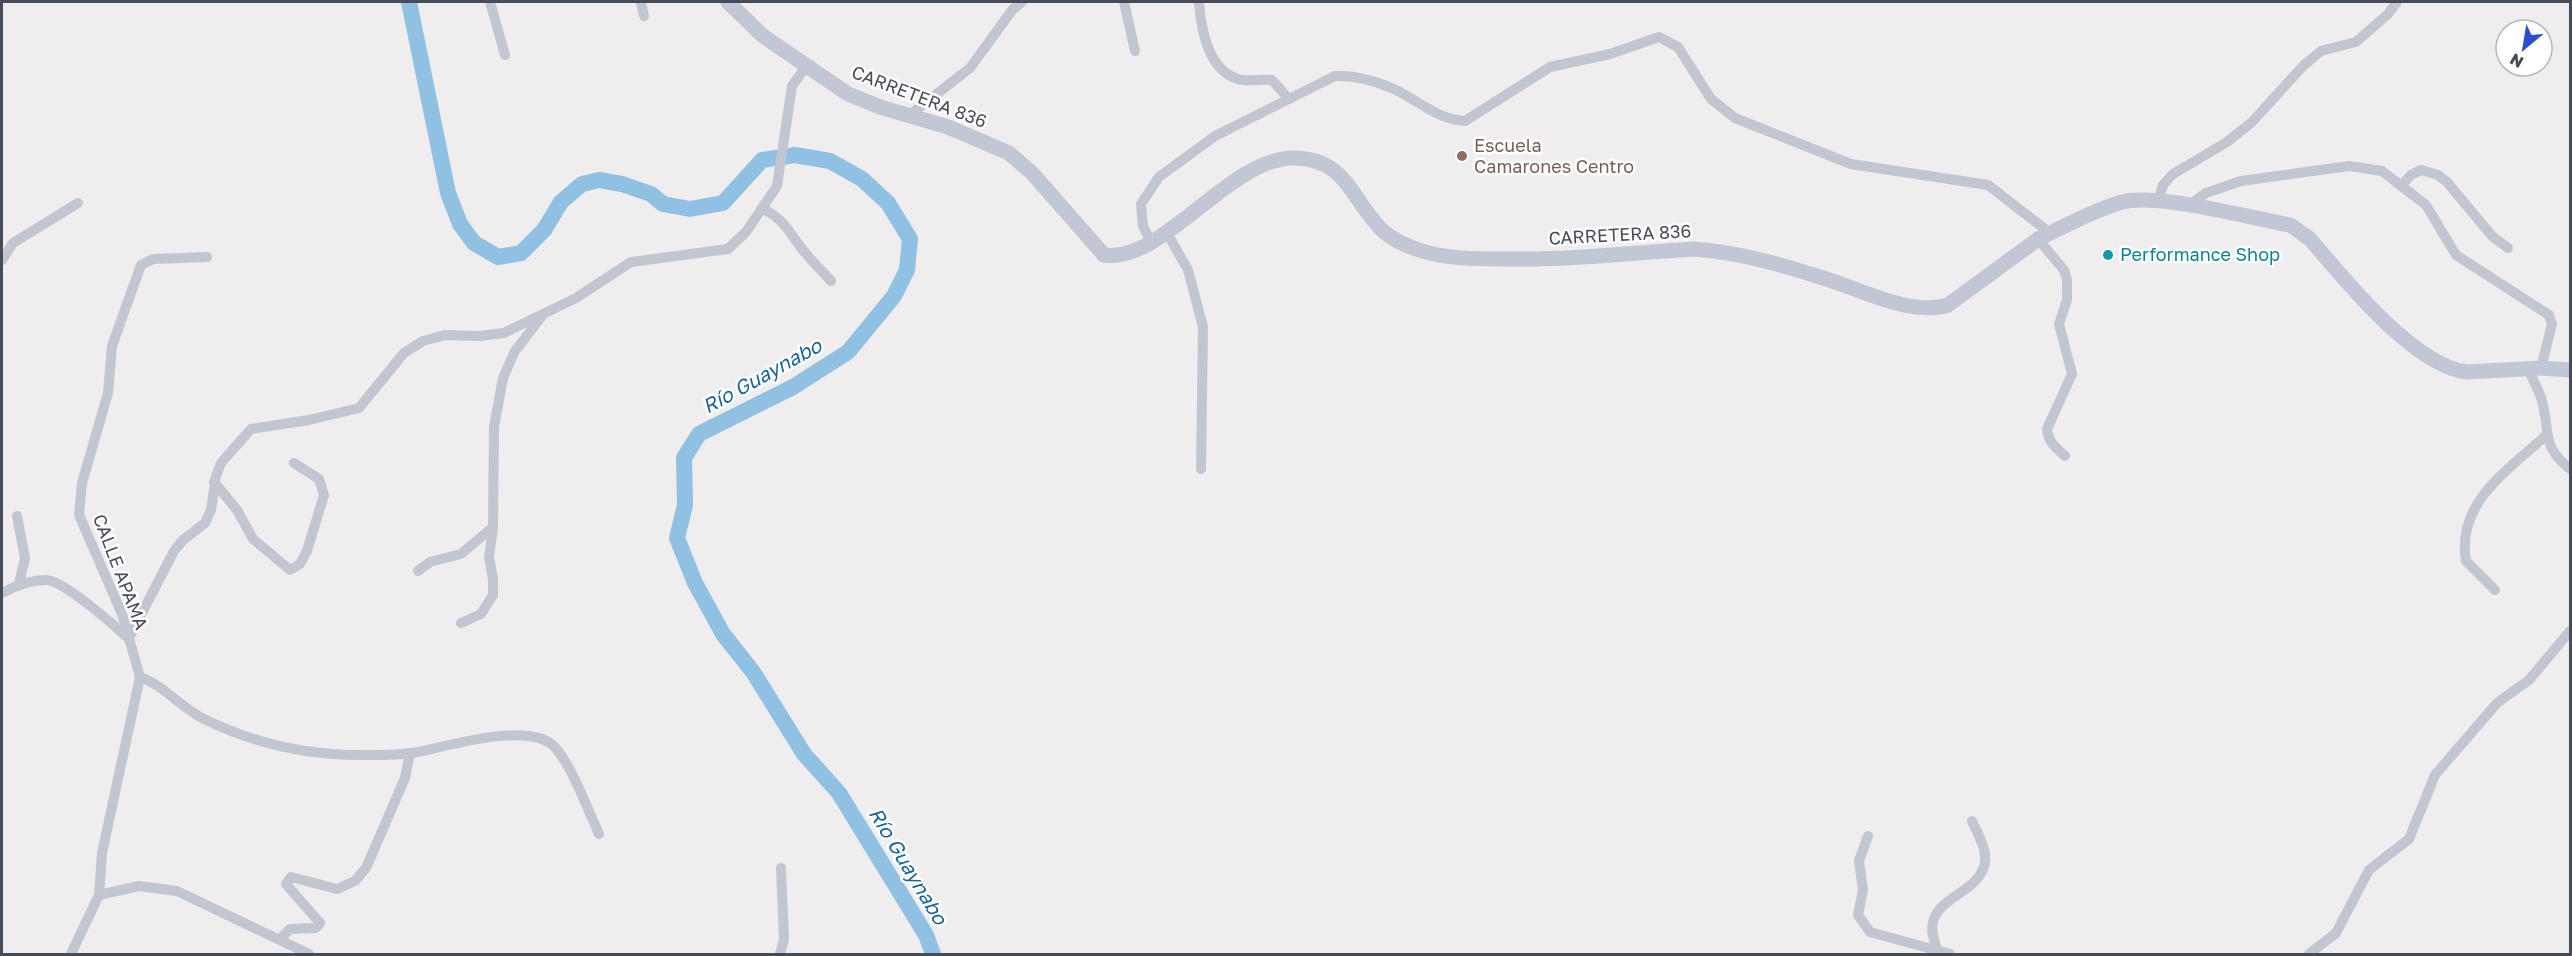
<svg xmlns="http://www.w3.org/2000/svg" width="2572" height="956" viewBox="0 0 2572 956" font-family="'Golos Text',sans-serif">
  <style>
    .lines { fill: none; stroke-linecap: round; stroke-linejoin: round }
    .river { stroke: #90c1e3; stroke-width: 16 }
    .street { stroke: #c2c6d1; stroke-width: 10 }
    .secondary { stroke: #c1c7d4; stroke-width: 15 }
    .education-dot { fill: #8d6e63; stroke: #fff; stroke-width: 2 }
    .culture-dot { fill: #0f9aa8; stroke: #fff; stroke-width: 2 }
    .labels { text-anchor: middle; stroke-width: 5; stroke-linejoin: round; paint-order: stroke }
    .street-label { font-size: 18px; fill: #474d58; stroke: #fff }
    .education-label { font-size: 18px; fill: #785e54; stroke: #fff; text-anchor: start }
    .culture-label { font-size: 18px; fill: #0d838f; stroke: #fff; text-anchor: start }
    .water-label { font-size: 20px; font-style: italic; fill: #196599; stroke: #fff }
  </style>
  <rect width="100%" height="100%" fill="#efeded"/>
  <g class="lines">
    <path class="river" d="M409,2L448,193L460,224L474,243L498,257L521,253L544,230L561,202L582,184L599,180L622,184L651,194L663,204L690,209L723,203L762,160L795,155L830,161L862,179L888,203L910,239L907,270L894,296L848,352L793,387L699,434L684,458L685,505L677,538L695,583L723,634L753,672L804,754L839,793L926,935L933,954"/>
    <g class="street">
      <path d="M490,2L505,55"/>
      <path d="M641,2L644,16"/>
      <path d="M1124,2L1135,51"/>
      <path d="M1199,2C1201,28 1208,70 1238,79C1247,82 1262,79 1272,80L1289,99"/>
      <path d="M911,114L970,68L1013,9L1022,2"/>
      <path d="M2401,186L2411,175L2421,170L2438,175L2447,182L2492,236L2508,248"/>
      <path d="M2158,202L2163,185L2173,174L2227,142L2252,122L2303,66L2321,51L2356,42L2388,14L2397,2"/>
      <path d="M2188,206L2206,193L2241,181L2349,166L2382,171L2426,205L2456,255L2549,315L2552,324L2541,368"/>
      <path d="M763,209C785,220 788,231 802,249C811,260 821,270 831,281"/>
      <path d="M1166,231L1188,270L1203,327L1201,469"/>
      <path d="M2038,239L2064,270L2067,280V300L2059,324L2072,374L2047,429C2049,443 2055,447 2065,456"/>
      <path d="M1151,242L1143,226L1141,204L1159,177L1215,136L1335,76C1354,75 1376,81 1394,89C1419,101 1436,119 1465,121L1550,67L1610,54L1659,37L1678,47L1711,99L1735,118L1851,164L1988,185L2050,233"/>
      <path d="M2,260L13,243L78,203"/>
      <path d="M2528,369C2533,380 2541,393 2543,405C2550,436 2542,446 2570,469"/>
      <path d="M214,482L237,510L253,539L290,570L300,564L307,551L324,495L319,479L294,463"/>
      <path d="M17,516L25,558L19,584"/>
      <path d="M418,571L430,562L461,554L493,527"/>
      <path d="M2495,590L2466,561C2456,502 2508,471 2546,435"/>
      <path d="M2,593C15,586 30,580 46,580C63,580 114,625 128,638"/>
      <path d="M461,623L481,614L493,595V579L489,557L493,527L494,427L503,378L515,351L542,316"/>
      <path d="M129,638L174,551L183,540L205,523L211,510L216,476L221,463L251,429L309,420L359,408L404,353L423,341L445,335L479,336L504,333L576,298L631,262L728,249L746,232L777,186L792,86L807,65"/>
      <path d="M140,677C165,686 181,708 204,719C255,744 311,756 367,755C381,755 398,755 412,753C446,747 520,723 550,743C568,755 589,813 599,834"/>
      <path d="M1868,836L1859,861L1863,890L1858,915L1870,932L1950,954"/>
      <path d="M99,895L139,886L177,891L309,954"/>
      <path d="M280,939L290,929L316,928L320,923L286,884L291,877L337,889L355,881L366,868L405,778L410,753"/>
      <path d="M1937,950C1935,941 1930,931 1933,922C1940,895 1981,891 1985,862C1987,849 1977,833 1972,821"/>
      <path d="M71,954L99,895L102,853L140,677L122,614L79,515L82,483L108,393L112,346L141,265L153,259L207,257"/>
      <path d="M780,954L784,939L781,868"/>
      <path d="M2309,954L2336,933L2369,870L2409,839L2435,775L2497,703L2529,680L2570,631"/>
    </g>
    <path class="secondary" d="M728,2L763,36L848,94L880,107L948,127L1009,153L1032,173L1104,255C1162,264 1228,159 1293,158C1348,158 1351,201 1383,231C1393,240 1407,246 1419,250C1446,259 1476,259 1504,259C1568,260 1631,253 1694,249C1737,252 1779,264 1820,277C1858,288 1910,317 1948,305L2038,239C2065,226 2094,210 2122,202C2159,193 2250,218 2290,225L2310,239C2344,279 2414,366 2467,372L2541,368L2570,370"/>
  </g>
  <circle class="education-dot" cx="1462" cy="156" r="6"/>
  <circle class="culture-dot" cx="2108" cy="255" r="6"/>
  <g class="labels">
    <g class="street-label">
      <text transform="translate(919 97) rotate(21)" y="6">CARRETERA 836</text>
      <text transform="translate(1620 235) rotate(-3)" y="6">CARRETERA 836</text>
      <text transform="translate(120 572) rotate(69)" y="6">CALLE APAMA</text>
    </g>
    <g class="education-label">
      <text x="1474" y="152">Escuela<tspan x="1474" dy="21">Camarones Centro</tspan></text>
    </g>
    <g class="culture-label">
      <text x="2120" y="261">Performance Shop</text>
    </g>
    <g class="water-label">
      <text transform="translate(762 376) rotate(-29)" y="7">Río Guaynabo</text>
      <text transform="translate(908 866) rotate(59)" y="7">Río Guaynabo</text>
    </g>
  </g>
  <rect width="2572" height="956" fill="none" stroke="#474d58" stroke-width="6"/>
  <g transform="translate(2524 48) rotate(210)"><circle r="28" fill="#ffffff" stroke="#b5b8bc" stroke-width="1.5"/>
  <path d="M0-4.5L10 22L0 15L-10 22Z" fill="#2a50cd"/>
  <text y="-9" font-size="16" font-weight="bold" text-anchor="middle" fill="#474d58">N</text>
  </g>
</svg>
